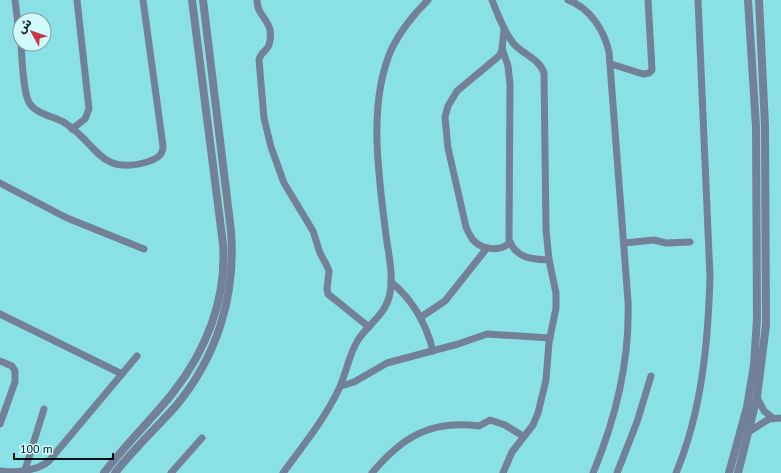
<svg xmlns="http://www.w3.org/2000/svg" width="781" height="473" viewBox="0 0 781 473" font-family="'PT Sans','Noto Sans Arabic',sans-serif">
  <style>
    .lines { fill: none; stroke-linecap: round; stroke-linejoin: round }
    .minor { stroke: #738198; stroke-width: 7 }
    .tertiary { stroke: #738198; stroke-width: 8 }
  </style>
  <rect width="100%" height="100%" fill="#89e1e5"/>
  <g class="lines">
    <g class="minor">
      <path d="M15,0L20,40"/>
      <path d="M257,0C257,19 276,20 269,45C267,51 260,53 259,60L264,118L271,147L284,183L313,231L320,253L327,266L329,271L327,289L328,294L369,327"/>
      <path d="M492,0C498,15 503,30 513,43C522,54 540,59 544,73L546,229L549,260L556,293V308L549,342L546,380L538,413L533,425L512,452L503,473"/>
      <path d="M568,0C590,8 604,30 609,52L628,301C630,360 616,418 593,473"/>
      <path d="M504,29L502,50L499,56L457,91L448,106L445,117L448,148L466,227C468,232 470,237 474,241C483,250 502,252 510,242"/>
      <path d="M21,44C22,57 23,95 30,104C38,115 54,116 65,123C98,144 99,176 147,162C156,159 163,156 163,146L143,0"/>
      <path d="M502,48L508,66L510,84L509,240C517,259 532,259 549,260"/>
      <path d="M611,64L643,74L649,73L652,70L648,0"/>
      <path d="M72,129L85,119L89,109L77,0"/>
      <path d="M0,183L67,218L144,249"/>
      <path d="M624,243L654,240L666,243L690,242"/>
      <path d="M391,282C413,300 426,323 433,351"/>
      <path d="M0,314L122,374"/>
      <path d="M421,317L445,301L487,248"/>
      <path d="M0,361L12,366L15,371V382L0,424"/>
      <path d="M341,386L354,382L387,363L458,344L487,334L550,338"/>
      <path d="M757,397L764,411L773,418"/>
      <path d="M750,431L769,419L781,418"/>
      <path d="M25,470L44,409"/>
      <path d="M0,471C15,473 37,471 49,461L137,356"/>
      <path d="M171,473L202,438"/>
      <path d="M283,473C302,447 323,421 337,393C346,376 348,356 358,340C369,323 386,315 390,293C394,273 387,248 385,227C378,171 368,101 392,48C401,30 414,14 428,0"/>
      <path d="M372,473C403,436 431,420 479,426L490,420L505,425L523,436"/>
      <path d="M617,473L637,422L651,376"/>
      <path d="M676,473C702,411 708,343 710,277L698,0"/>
    </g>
    <g class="tertiary">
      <path d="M104,473C125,445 150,421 172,394C206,351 227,299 223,244L192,0"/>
      <path d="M115,473C133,450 155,429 175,407C217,357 236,296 231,231L203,0"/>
      <path d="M729,473L747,407L754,365L757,319L756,127L748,0"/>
      <path d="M738,473L757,397L766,325L765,126L759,0"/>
    </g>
  </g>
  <g transform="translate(32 32) rotate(310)"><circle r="19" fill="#d0fafc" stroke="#7d9d9f"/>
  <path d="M0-3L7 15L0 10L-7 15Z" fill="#c73746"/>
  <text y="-6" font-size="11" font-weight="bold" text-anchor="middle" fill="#001213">ش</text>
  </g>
  <path d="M14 453v6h99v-6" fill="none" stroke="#001213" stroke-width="2"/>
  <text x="20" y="453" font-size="12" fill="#001213" stroke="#d0fafc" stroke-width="3" paint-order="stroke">100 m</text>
</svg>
